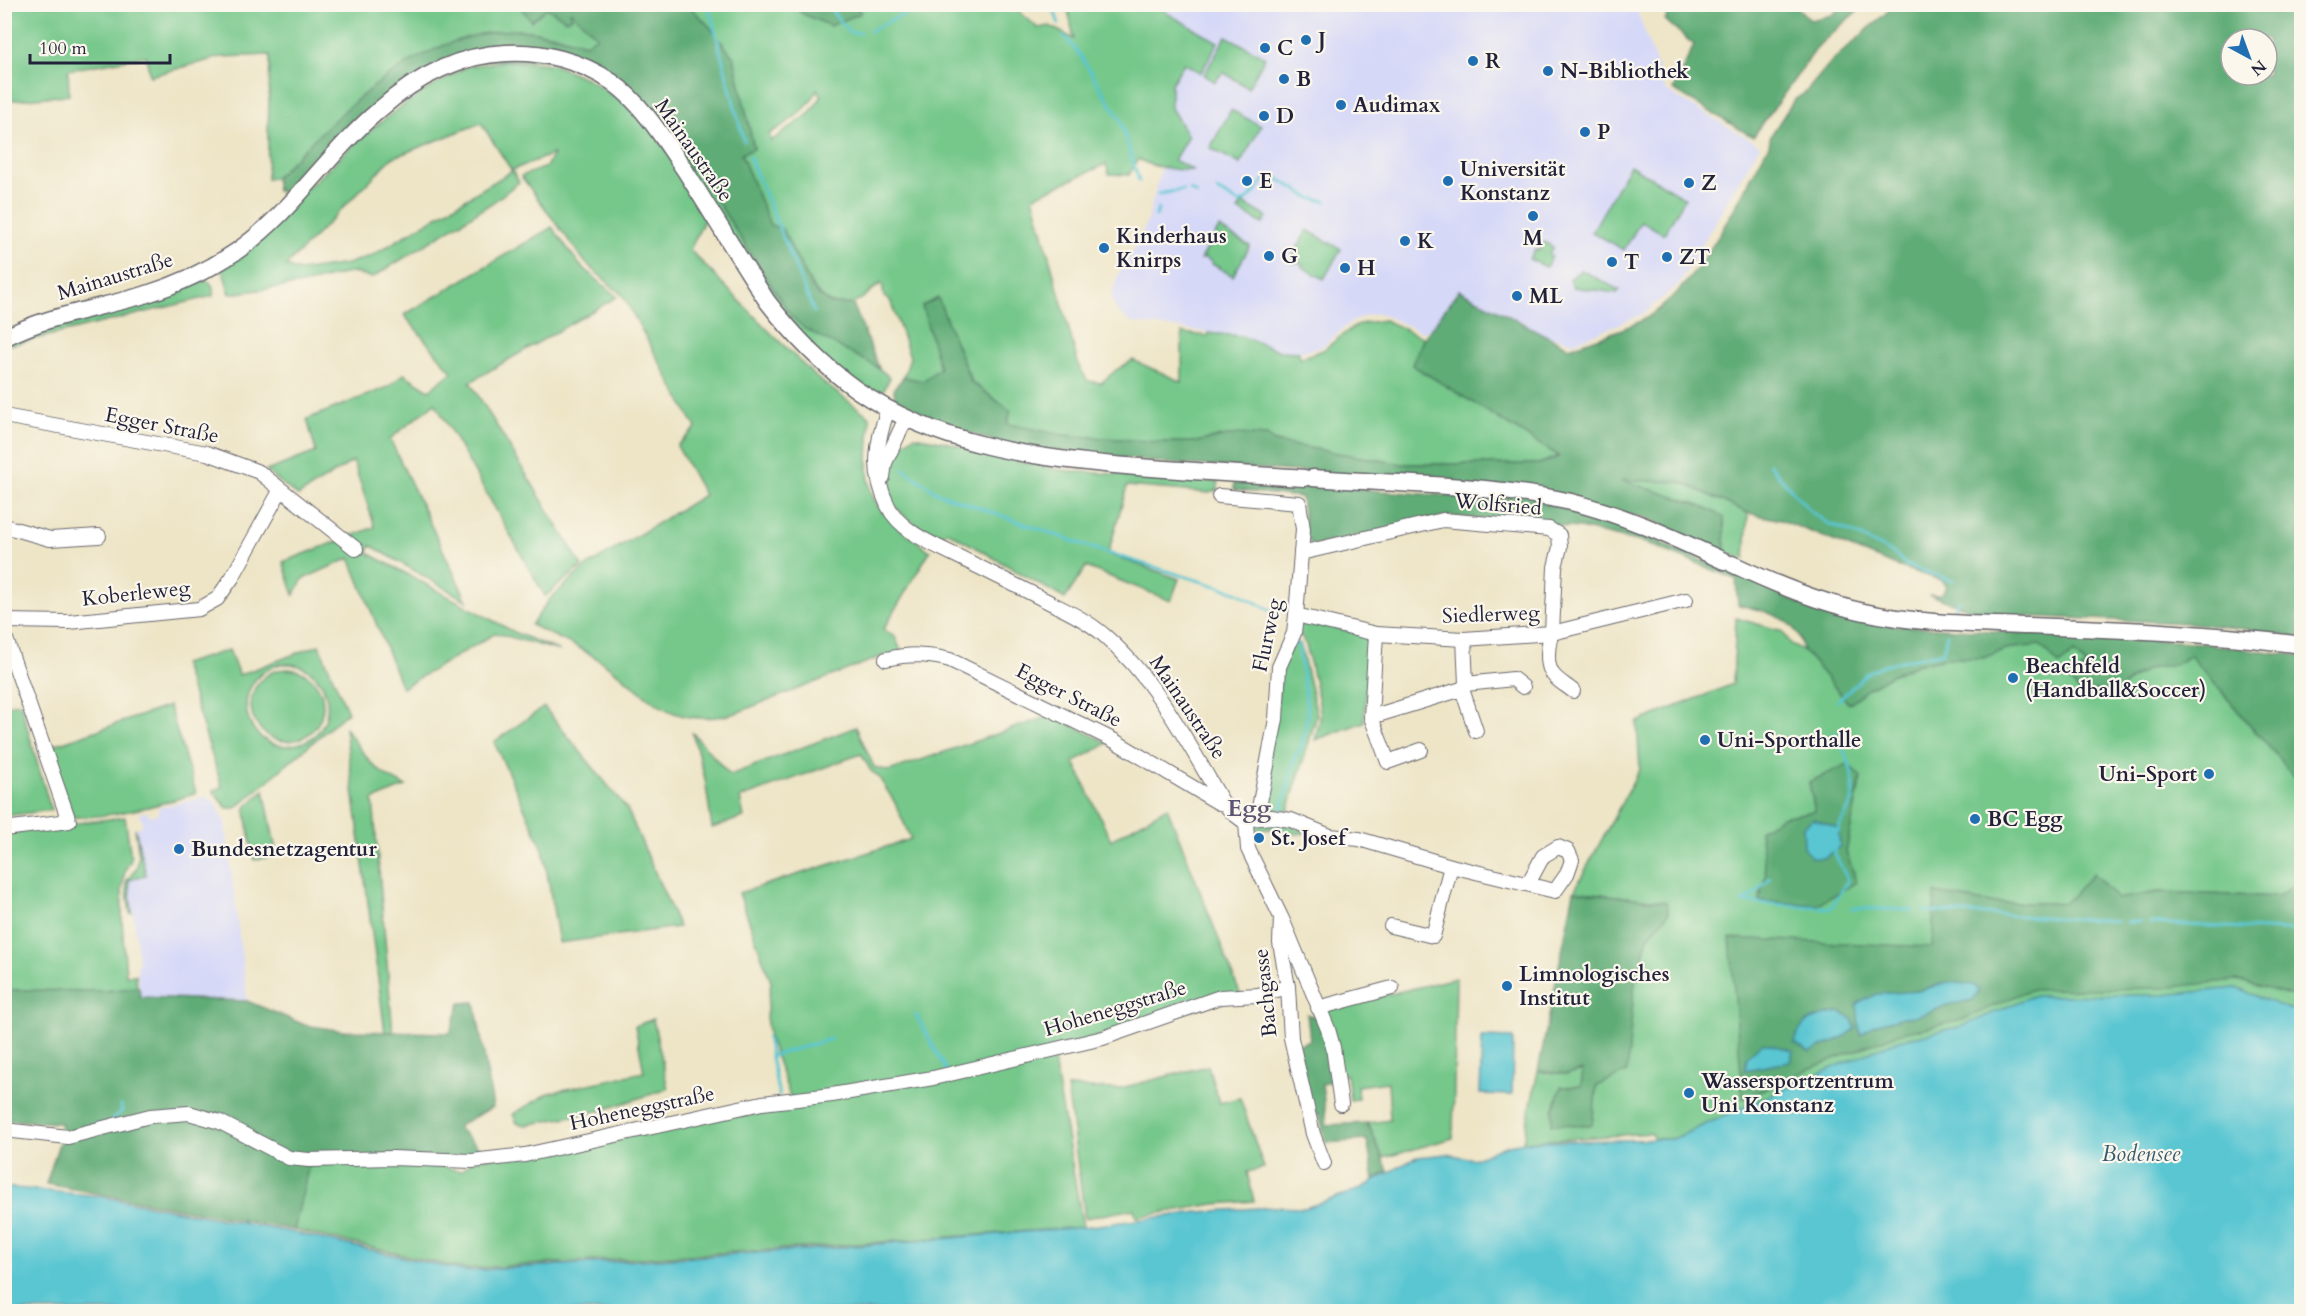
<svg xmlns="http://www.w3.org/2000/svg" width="2306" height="1316" viewBox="0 0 2306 1316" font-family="Cardo,serif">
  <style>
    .built { fill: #d6d8f8 }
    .green { fill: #74c78a; stroke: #4b7462; stroke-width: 1.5; fill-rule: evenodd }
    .forest { fill: #5fac76; stroke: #406758; stroke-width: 1.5; fill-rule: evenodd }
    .water { fill: #5ac6d2; stroke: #3e7486; stroke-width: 1.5 }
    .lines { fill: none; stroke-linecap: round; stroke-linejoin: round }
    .stream { stroke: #5ac6d2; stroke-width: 3 }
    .minor-casing { stroke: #69666c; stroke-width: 16 }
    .major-casing { stroke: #69666c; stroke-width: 19 }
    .minor { stroke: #fff; stroke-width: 14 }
    .major { stroke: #fff; stroke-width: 16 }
    .poi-dot { fill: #1f6fb2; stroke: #fbf7ec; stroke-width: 2 }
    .labels { text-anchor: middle; stroke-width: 4.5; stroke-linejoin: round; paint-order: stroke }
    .poi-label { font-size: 21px; font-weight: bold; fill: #22223b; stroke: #fbf7ec; text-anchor: start }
    .street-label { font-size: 21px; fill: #22223b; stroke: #fbf7ec }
    .water-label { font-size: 22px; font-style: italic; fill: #365b70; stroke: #fbf7ec }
    .quarter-label { font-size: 24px; font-weight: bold; fill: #5b5575; stroke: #fbf7ec }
  </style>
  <rect width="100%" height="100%" fill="#fbf7ec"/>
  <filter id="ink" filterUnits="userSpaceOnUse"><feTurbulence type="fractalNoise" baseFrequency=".0167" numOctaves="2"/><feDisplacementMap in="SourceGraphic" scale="12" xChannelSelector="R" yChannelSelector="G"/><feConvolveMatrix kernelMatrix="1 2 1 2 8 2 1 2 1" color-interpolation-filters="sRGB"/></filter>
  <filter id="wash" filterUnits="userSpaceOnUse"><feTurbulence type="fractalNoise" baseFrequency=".008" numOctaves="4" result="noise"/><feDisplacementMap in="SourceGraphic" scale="24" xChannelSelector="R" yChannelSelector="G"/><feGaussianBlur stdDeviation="1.35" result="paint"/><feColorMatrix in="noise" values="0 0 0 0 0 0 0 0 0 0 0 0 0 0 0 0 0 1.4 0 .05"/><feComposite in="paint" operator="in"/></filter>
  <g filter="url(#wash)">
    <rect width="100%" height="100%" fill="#eee5c7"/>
    <g class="built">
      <path d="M1154,5H1635L1666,91L1760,145L1679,284L1643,314L1575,342L1537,334L1445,322L1423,332L1378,313L1362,317L1350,323L1322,347L1299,352L1280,351L1241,336L1132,323L1120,314L1113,304L1112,293L1118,275L1135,248L1147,222L1163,162Z"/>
      <path d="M207,797L214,801L225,822L247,1000L140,997L137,965L139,963L129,880L146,875L136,828L143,826L140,813L148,812L149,816L159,814L158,808Z"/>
    </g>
    <g class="green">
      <path d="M4,5H519L531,20L548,7L569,9L597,36L586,44L551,34L517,30L300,153L275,178L267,179L270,55L221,57L150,76L146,56L68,70L69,95L5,101Z"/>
      <path d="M688,5H792L796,9L860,13L855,5H1012L1038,28L1050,26L1074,39L1067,5H1168L1165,12L1218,42L1201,73L1184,63L1171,84V108L1188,136L1174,160L1193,170C1178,171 1151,167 1138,159L1129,175L1109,174L1106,164L1033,197L1079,367L1088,381L1101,383L1116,370L1133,360L1182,382V333L1208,336V333L1241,336L1280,351L1299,352L1300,358L1323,350L1352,328L1364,323L1384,320L1424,338L1412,365L1559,456L1538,464H1402L1274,442L1266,436L1218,437L1196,442H1159L1063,435L1006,424L1011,411L972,382L937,299L922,306L940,368L923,381L904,377L910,357L890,300L884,297L882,283C873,288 862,301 852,304C813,313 796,257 782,229L770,225L741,154L754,148L734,58L709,26ZM817,89L822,96L809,114L771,141L769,134C787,123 811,109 817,89Z"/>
      <path d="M1226,36L1265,57L1248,88L1223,72L1215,82L1204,75Z"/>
      <path d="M507,61L552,64L588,79L625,104L695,167L791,316C820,342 862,351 890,378L877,402L829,369L706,216L690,250L768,330L818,379L870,417C870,438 865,473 871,492C879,516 911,537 930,551L883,630L894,635L902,653L883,656L736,713C663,733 648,689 593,656C574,644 551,635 531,625L550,599L584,568L704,495L677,446L696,428L623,296L585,262L521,176L546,167L553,154L512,170L519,182L492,203L372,278L352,272L303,284L230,294L222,268L353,145L387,117L421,93L468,66ZM481,123L512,171L373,255L347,264L299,271L286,266L392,158Z"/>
      <path d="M1231,110L1261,126L1240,164L1210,148Z"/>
      <path d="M1630,165L1685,198L1664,234L1641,221L1624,250L1592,232Z"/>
      <path d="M1243,203L1267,217L1263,224L1238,210Z"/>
      <path d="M552,227L579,264L617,297L470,382L582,566L545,596L435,403L390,439L467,601L370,545L368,553L516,633L560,651L496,633L402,688L350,558L303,579L294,595L283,562L375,527L353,461L298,496L266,471L316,452L307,419L388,387L404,374L429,390L452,372L404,315Z"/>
      <path d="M1219,228L1250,246L1233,276L1212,264V262L1205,258L1201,259Z"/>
      <path d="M1307,230L1341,249L1324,279L1302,267L1303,265L1296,261L1294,263L1290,261Z"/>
      <path d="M1544,242L1553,247L1549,254L1552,256L1546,267L1529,259L1535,249L1539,251Z"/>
      <path d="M1581,270L1619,290L1617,293L1573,287L1570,279Z"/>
      <path d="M206,280C213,284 214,287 213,296L10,345V341L56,326L130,307Z"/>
      <path d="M914,436L946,442L992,456L1060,470L1218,482V490L1209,493L1127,486L1108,554L1179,579L1171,601L1086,567L1065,599L947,531L938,541L903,515L890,501L887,467L898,447Z"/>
      <path d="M1618,479L1681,482L1748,513L1745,559L1725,553Z"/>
      <path d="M1736,618L1782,631L1791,644L1803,650L1849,704L1867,689L1891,675L1917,664L1945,658H1983L2005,649L2040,645L2074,653L2086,665L2070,680L2079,692L2119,691C2128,681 2138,672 2151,668C2171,662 2171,670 2190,655L2301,784V879L2278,897L2159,892L2117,899L2065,903H1991L1935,893L1933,924L2301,947V1311L1728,1114L1673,1139H1654L1651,1133L1523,1142L1538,1071L1567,1074L1583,1070L1581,1086L1552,1124L1591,1125L1597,1086L1627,1071L1634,988L1648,937L1668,914L1667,902L1574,891L1640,769L1637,722L1733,684ZM1861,777L1845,852L1857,882L1766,875L1760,831L1782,817L1815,811L1809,783Z"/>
      <path d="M1307,622L1370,635L1364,722L1315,740L1321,715L1318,697L1306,645L1297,629Z"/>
      <path d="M1292,642H1298L1301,647L1317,715L1288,811L1261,808L1282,668Z"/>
      <path d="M319,645L348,712L236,808H227L213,791L222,787L183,664L229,650L239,675ZM280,664C336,660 345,737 293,745C243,753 225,681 280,664Z"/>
      <circle cx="287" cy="705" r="36"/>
      <path d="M20,703L51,810L5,816V705Z"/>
      <path d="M169,706L196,793C164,804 107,819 73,817L48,747Z"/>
      <path d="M544,707L627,809L679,927L559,943L543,849L494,742Z"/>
      <path d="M1052,715L1108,743L1074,762L1111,840L1167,807L1241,996L1052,1050L1083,1227L818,1247L464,1269L294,1230L309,1160L427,1162L461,1171L472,1161L791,1099L769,1038L766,1017L771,982L739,893L911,839L894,801L878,776L871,771L861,754L740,798L744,817L712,828L705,779L692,732L730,775L856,727L874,767L889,771Z"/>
      <path d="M345,728C368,758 370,770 406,786L373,800L393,1033L385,1032Z"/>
      <path d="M264,790L277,856L254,860L245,808Z"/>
      <path d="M125,817L131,857L130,863C115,874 125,954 126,975H136L137,987L106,991L5,990L4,832Z"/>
      <path d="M1275,819L1309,833L1289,834L1270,829L1254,830L1255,823Z"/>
      <path d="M135,828L146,875L129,880L132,913H130L126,882L137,867L139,855Z"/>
      <path d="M1456,978L1453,1138L1383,1158L1368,1123L1390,1120L1388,1082L1357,1086L1358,1099L1350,1100L1347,1075H1340L1324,1010Z"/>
      <path d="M653,1019L668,1089L599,1111L526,1125L517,1123L513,1114L549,1093L644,1072L635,1026Z"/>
      <path d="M1208,1066L1219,1103L1240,1098L1264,1168L1247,1172L1254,1201L1215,1204L1136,1217L1134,1209L1085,1218L1067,1087L1117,1089Z"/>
    </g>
    <g class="forest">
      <path d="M519,5H688L709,26L734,58L754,149L741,154L770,225L782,229L815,292L830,304H853L879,368L805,329L791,316L695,167L683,172L632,103L575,59L447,61L289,193L277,191L275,178C341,112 415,33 514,30C539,30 563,38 586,44L597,36L570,11L572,17L566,20L547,8L531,21Z"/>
      <path d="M792,5H855L861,13L830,26L803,14Z"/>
      <path d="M1673,5H1795L1810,20L1832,15L1843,5H1864L1819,45L1753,137L1673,90L1694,45L1665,20Z"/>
      <path d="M1895,5H2301V638L2255,630L2188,623L1988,615L1929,595H1939L1943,592L1946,586L1941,580L1894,565L1781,520L1748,513L1681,482L1621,480L1700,505L1724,517L1725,553L1644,517L1326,473L1164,463L1005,445L927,419L895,404L894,388L904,377L923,381L940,368L922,306L938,298L971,382L1011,411L1007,424L1063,435L1159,442H1196L1237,434L1267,436L1274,442L1402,464H1539L1557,458L1559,456L1412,365L1424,338L1459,290L1570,348C1592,339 1629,329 1648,317C1701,284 1738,199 1769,145L1771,135L1794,100L1805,93L1830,63ZM2231,39H2267V75H2231Z"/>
      <path d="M1234,478L1302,482L1380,491L1537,502L1603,519L1752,581L1800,604L1886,625L2192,642L2301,656V784L2190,655C2171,670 2171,662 2151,668C2138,672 2128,681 2119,691L2079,692L2070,680L2086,665L2074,653L2059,665L2040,645L2005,649L1983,658H1946L1917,664L1891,675L1867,689L1849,704L1803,650C1799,617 1765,611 1738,605L1736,579L1646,543L1580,528L1446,516L1313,546L1306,537L1301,497L1234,490Z"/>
      <path d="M1848,764L1861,777L1846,852L1857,882L1817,905L1759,901L1766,875L1760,830L1782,817L1815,811L1809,782Z"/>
      <path d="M2093,873L2117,899L2159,892L2278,897L2301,879V998L2236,980L2162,988L2029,990L1962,1020L1897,1034L1809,1069L1743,1099L1730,938L1932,947L1935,893L1991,903H2065ZM1948,982L1973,1000L1948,1005L1918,1016L1904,1017L1874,1025L1860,1035L1902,993L1918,991Z"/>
      <path d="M1574,891L1667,902L1668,914L1648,937L1634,988L1627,1072L1597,1086L1592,1125L1552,1124L1553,1110L1561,1087L1581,1086L1583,1070L1567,1074L1538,1071Z"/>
      <path d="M139,987L140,997L247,1001L305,1025L344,1031L450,1033L460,1003L475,1002L493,1107L461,1124L458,1128L488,1156L310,1160L294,1230L46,1184L62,1134L60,1123L5,1120V990L106,991Z"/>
      <path d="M1307,1014L1318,1018L1329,1045L1334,1081L1322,1084L1327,1125L1367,1123L1388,1171L1374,1180L1367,1140L1326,1143L1319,1114L1312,1115L1297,1045L1310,1040Z"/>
    </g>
    <g class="water">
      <path d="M1813,819L1838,828L1840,846L1825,858H1812L1804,848L1803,827Z"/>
      <path d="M1948,982L1974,985L1979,991L1973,1000L1948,1005L1918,1016L1904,1017L1874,1025L1860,1035L1857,1004L1877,994L1918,991Z"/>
      <path d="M2236,988L2301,1014V1311H5V1187L99,1196L291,1232L464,1271L818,1249L1083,1227L1199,1212L1273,1207L1305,1208L1358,1190L1417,1157L1447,1154L1473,1159L1508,1145L1525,1142L1673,1139L1811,1077L1899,1040L1963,1026L2032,996L2163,995Z"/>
      <path d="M1840,1012L1852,1019L1856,1029L1840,1039L1810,1052L1794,1043C1803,1016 1815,1018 1840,1012Z"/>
      <path d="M1482,1037L1513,1038L1512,1095L1480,1094Z"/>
      <path d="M1762,1043L1793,1050L1790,1062L1745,1070L1747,1057Z"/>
    </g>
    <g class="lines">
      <g class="stream">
        <path d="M708,4L744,141"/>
        <path d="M826,4L849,32L861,33"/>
        <path d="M1052,4L1059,24"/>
        <path d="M870,31L923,4"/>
        <path d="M1064,36L1080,55L1120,119L1139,181"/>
        <path d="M749,156L814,312"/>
        <path d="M1190,190L1197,194"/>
        <path d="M1217,190L1239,203C1255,200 1258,181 1272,175L1310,198L1326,201"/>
        <path d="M1158,194L1183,190"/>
        <path d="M1156,216L1158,209"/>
        <path d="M1769,464L1810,511L1827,523L1853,533L1895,554L1906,565L1953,581"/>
        <path d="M904,469L938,493L1095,549L1236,592L1277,614"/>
        <path d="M1952,614L1958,600"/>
        <path d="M1838,701L1867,673L1883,665L1943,652L1947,634"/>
        <path d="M1835,733C1846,751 1858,781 1852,802C1848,812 1840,821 1838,832"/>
        <path d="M1282,810L1295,757L1302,745L1308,714L1299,648L1296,642"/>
        <path d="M1743,901L1753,896L1770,878"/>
        <path d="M1742,902L1831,908L1848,880L1834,852L1835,848"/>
        <path d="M1852,908L1913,910"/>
        <path d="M1924,911L2117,921"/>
        <path d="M2127,922H2140"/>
        <path d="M2150,923L2302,931"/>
        <path d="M916,1015L947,1071"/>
        <path d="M767,1037L779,1096"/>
        <path d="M771,1056L831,1039"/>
        <path d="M112,1120L122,1111L121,1105"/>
      </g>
    </g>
  </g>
  <g filter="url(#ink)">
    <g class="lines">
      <defs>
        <g id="minor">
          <path d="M888,409C876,443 871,472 888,506C900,532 937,546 961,558C987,571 1013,584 1039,597C1062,609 1086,619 1105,636C1157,681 1189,745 1223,803L1234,814L1246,823"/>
          <path d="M4,416L207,453L259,472L356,549"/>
          <path d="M883,477L885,463L906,418"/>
          <path d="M1219,496L1299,503L1303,529L1296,615L1294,633L1279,667L1276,719L1257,818"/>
          <path d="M4,526L50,539L99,536"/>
          <path d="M1301,553L1443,520L1549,529L1559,535L1560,547L1555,567L1552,633C1548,642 1546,662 1551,671C1554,679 1566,685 1573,691"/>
          <path d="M1296,615L1376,634L1464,639L1552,633L1686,600"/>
          <path d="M4,621L69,622L199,609L217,599L232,578L280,491"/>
          <path d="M4,633L69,821L4,829"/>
          <path d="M1376,634L1371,717L1462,689L1466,684L1513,679L1523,687"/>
          <path d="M1464,639L1466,684"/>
          <path d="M886,659C909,654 927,654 950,660L1113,740L1219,803H1223"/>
          <path d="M1462,689L1476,731"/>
          <path d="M1371,717L1388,762L1421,750"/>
          <path d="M1246,823L1251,819L1271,817L1291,820L1330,836L1359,839L1451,866L1555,891L1567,874L1572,860L1568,851L1558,847L1543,856L1528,884"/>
          <path d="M1246,823L1248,849L1281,917L1280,943L1288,987L1291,1038L1313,1134L1324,1163"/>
          <path d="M1282,919L1328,1029L1333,1047L1341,1104"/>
          <path d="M1391,926L1433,936L1451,866"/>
          <path d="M1318,1008L1392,988"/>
          <path d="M4,1130L68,1137L150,1116L189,1113L220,1122L289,1158L309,1160L392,1158L472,1161L525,1155L762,1103L832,1095L933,1078L1103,1038L1220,997L1258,995L1288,987"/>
        </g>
        <g id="major">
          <path d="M4,338C48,315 97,309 144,295C177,285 209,270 237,251C292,213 328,153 379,110C415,78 457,55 506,53C543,51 581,61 612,82C643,104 665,141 686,172C713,215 739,258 767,301C793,335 822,365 857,390C937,445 1032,458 1126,466C1185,471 1244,474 1304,478"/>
          <path d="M1313,478C1396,484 1490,484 1571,502C1625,515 1674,538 1724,561"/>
          <path d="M1732,564C1775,584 1818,602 1864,612C1918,624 1974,624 2028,626C2119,629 2211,633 2302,645"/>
        </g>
      </defs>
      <use href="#minor" class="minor-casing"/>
      <use href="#major" class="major-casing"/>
      <use href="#minor" class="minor"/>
      <use href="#major" class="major"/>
    </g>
  </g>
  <g class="poi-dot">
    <circle cx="1306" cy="40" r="6"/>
    <circle cx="1265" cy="48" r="6"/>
    <circle cx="1473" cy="61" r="6"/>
    <circle cx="1548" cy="71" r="6"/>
    <circle cx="1284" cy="79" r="6"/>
    <circle cx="1341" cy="105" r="6"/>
    <circle cx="1264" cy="116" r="6"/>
    <circle cx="1585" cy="132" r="6"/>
    <circle cx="1247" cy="181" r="6"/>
    <circle cx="1448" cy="181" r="6"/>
    <circle cx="1689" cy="183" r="6"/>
    <circle cx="1533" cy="216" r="6"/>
    <circle cx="1405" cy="241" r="6"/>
    <circle cx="1104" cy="248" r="6"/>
    <circle cx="1269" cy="256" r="6"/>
    <circle cx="1667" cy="257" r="6"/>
    <circle cx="1612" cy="262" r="6"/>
    <circle cx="1345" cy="268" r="6"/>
    <circle cx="1517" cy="296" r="6"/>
    <circle cx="2013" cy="678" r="6"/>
    <circle cx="1705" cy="740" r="6"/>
    <circle cx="2209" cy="774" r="6"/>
    <circle cx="1975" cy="819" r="6"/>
    <circle cx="1259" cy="838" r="6"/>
    <circle cx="179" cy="849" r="6"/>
    <circle cx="1507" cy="986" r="6"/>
    <circle cx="1689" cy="1093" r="6"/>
  </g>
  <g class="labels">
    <g class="poi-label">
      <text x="1318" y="47">J</text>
      <text x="1277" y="55">C</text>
      <text x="1485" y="68">R</text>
      <text x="1560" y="78">N-Bibliothek</text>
      <text x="1296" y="86">B</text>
      <text x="1353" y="112">Audimax</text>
      <text x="1276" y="123">D</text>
      <text x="1597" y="139">P</text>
      <text x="1460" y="176">Universität<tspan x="1460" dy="24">Konstanz</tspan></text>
      <text x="1259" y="188">E</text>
      <text x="1701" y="190">Z</text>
      <text x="1116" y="243">Kinderhaus<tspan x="1116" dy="24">Knirps</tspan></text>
      <text x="1533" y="245" text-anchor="middle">M</text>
      <text x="1417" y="248">K</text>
      <text x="1281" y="263">G</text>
      <text x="1679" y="264">ZT</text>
      <text x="1624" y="269">T</text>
      <text x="1357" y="275">H</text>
      <text x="1529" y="303">ML</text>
      <text x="2025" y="673">Beachfeld<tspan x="2025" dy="24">(Handball&amp;Soccer)</tspan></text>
      <text x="1717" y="747">Uni-Sporthalle</text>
      <text x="2197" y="781" text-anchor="end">Uni-Sport</text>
      <text x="1987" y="826">BC Egg</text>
      <text x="1271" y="845">St. Josef</text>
      <text x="191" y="856">Bundesnetzagentur</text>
      <text x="1519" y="981">Limnologisches<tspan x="1519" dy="24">Institut</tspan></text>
      <text x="1701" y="1088">Wassersportzentrum<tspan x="1701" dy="24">Uni Konstanz</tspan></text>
    </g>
    <g class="street-label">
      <text transform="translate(694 150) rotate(55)" y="7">Mainaustraße</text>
      <text transform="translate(115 276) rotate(-17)" y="7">Mainaustraße</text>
      <text transform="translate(162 425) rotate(11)" y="7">Egger Straße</text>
      <text transform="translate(1498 504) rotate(5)" y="7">Wolfsried</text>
      <text transform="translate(136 593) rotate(-6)" y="7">Koberleweg</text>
      <text transform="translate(1491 614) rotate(-2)" y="7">Siedlerweg</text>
      <text transform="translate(1267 635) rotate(-78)" y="7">Flurweg</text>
      <text transform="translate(1069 695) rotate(27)" y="7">Egger Straße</text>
      <text transform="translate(1188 707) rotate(56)" y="7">Mainaustraße</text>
      <text transform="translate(1265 993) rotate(-96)" y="7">Bachgasse</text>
      <text transform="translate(1115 1008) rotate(-17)" y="7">Hoheneggstraße</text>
      <text transform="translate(642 1108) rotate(-12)" y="7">Hoheneggstraße</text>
    </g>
    <g class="water-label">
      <text x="2141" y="1161">Bodensee</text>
    </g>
    <g class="quarter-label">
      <text x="1249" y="816">Egg</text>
    </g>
  </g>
  <rect width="2306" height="1316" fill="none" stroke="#fbf7ec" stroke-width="24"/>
  <g transform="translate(2249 57) rotate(139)"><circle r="28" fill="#fbf7ec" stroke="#a4a2a5" stroke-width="1.5"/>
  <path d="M0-4.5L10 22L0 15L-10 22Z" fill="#1f6fb2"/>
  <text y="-9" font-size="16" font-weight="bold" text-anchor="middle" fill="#22223b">N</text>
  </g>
  <path d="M30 54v9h140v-9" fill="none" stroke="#22223b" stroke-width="3"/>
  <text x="39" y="54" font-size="18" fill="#22223b" stroke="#fbf7ec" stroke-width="4.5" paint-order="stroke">100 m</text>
</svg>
